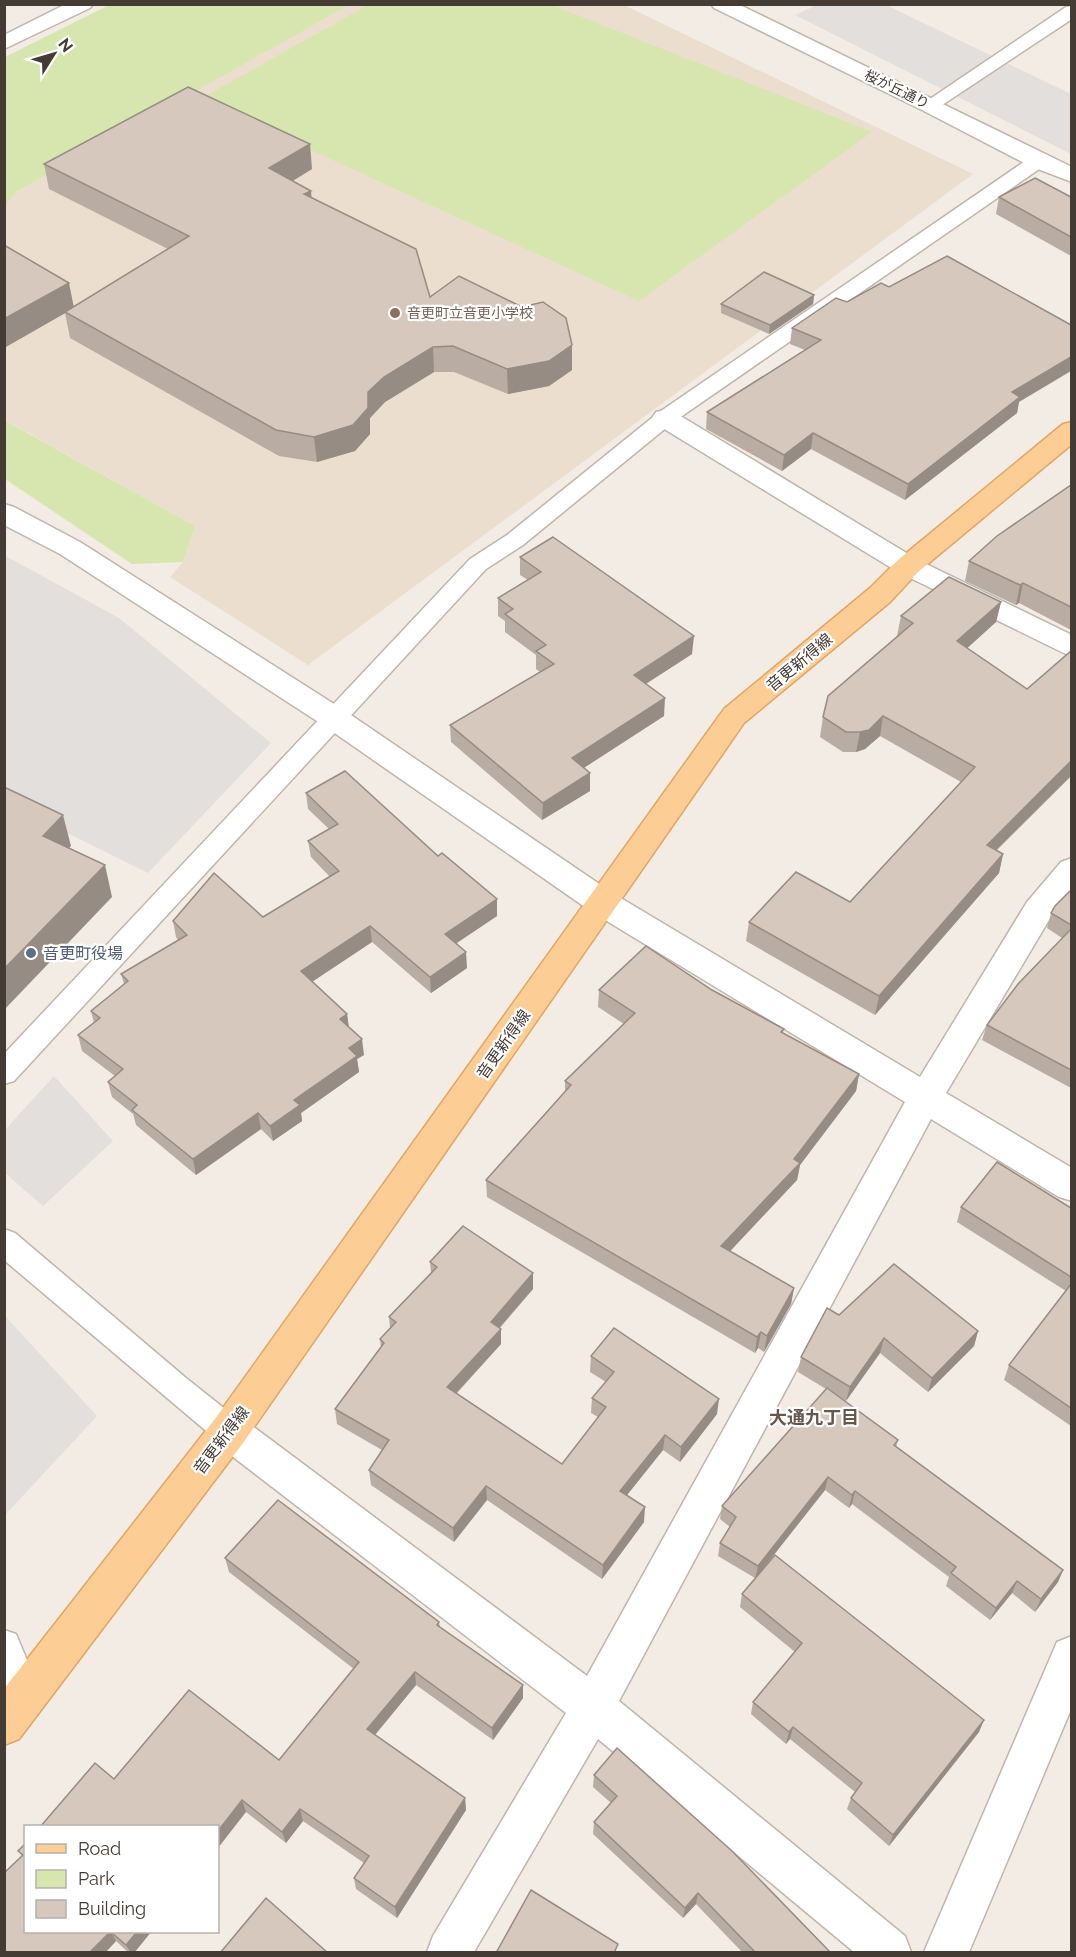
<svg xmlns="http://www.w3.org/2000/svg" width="1076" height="1957" viewBox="0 0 1076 1957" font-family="Raleway,'Noto Sans JP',sans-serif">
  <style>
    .education { fill: #ebdecf }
    .green { fill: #d6e6ae }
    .parking { fill: #e3dfdd }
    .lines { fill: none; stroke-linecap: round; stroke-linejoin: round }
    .service-casing { stroke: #c0b5ab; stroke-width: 3 }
    .minor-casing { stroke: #c0b5ab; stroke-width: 3 }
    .tertiary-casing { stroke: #c0b5ab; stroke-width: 3 }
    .primary-casing { stroke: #e0a664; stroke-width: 3 }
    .service { fill: #fff; fill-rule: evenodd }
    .minor { fill: #fff; fill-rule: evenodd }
    .tertiary { fill: #fff; fill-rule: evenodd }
    .primary { fill: #fccd94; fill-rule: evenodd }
    .wall { fill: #b8aca3 }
    .shaded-wall { fill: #968c84 }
    .building { fill: #d6c8bd; stroke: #968c84; stroke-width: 1.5 }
    .education-dot { fill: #8d6e63; stroke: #fff; stroke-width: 2 }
    .service-dot { fill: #5c6f8a; stroke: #fff; stroke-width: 2 }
    .labels { text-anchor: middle; stroke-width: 4.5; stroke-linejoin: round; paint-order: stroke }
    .far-street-label { font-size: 14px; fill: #443b35; stroke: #fff }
    .far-education-label { font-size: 14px; fill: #785e54; stroke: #fff; text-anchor: start }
    .street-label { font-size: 16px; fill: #443b35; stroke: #fff }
    .service-label { font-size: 16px; fill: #4e5e75; stroke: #fff; text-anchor: start }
    .neighbourhood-label { font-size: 18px; font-weight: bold; fill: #66574c; stroke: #fff }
  </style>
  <rect width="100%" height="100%" fill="#f2ece5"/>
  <path class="education" d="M349,4L624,5L973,174L308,665L170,577L183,562L195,526L5,420L4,206L16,192Z"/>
  <g class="green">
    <path d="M109,5H349L16,192L5,206V57Z"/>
    <path d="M368,5H552L872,132L639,301L200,99Z"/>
    <path d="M4,420L195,526L183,562L132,564L5,479Z"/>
  </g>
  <g class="parking">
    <path d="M817,5H886L1071,94V154L795,15Z"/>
    <path d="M4,555L119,618L271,743L148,873L5,802Z"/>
    <path d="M54,1076L113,1141L43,1206L5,1173V1130Z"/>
    <path d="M5,1316L97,1416L5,1515Z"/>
  </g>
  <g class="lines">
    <defs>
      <g id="service">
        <path d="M1072,6V19L936,109H924L921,105L1066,7Z"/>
        <path d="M1038,155L1045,157L1047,161L1045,165L672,423L523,545L486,569L14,1081L4,1084V1054L470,559L507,535L658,413L1031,157Z"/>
        <path d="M4,1229L15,1233L186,1378L240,1421L245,1431L240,1441L229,1445L218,1441L4,1260Z"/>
        <path d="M4,1630L16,1634L42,1696L37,1708L25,1713L13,1708L4,1688Z"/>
      </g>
      <g id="minor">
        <path d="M66,4H93L90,8L4,49V35Z"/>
        <path d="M665,410L674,412L918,560L1072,635V657L898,572L656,424L652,418L656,412Z"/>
        <path d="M4,504L14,507L80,542L345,711L614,894L920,1077L1027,902L1061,862L1072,858V893L1049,920L946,1093L1072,1168V1201L1059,1197L931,1119L619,1701L905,1936L911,1952H854L598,1739L474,1952H427L433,1936L566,1713L215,1443L210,1431L215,1419L229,1413L243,1419L587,1676L905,1102L592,912L323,725L60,554L4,525Z"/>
        <path d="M1072,1636V1707L969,1952H924L1057,1642Z"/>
      </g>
      <path id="tertiary" d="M711,4H738L1072,167V182L1030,166L922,110L714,8Z"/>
      <path id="primary" d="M1072,422V444L918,572L890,602L744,723L243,1443L19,1739L4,1745V1689L215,1419L724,709L870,588L898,560L1063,424Z"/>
    </defs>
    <use href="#service" class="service-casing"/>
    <use href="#minor" class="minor-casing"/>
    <use href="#tertiary" class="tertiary-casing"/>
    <use href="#primary" class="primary-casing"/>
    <use href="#service" class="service"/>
    <use href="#minor" class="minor"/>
    <use href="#tertiary" class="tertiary"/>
    <use href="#primary" class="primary"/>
  </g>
  <g class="wall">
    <path d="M44,164L312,169L293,181L311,191V198L430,297L572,370L549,386L508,394L454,372H434L385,402L370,418V434L355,451L317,462L279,456L70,338L65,313L4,348V245L74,307L168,249L49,189Z"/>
    <path d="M999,197H1071V256L996,214Z"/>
    <path d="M814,295L813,304L769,334L721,313V304Z"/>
    <path d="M792,328L1019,402L1017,413L905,500L811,449L782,471L706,429L707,412L805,350L790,344Z"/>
    <path d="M1071,485V630L1019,603L1016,605L965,581L969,561Z"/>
    <path d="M520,557L692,654L646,684L664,716L584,768L590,773V791L542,820L451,742L450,725L540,672L536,669V655L505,632V621L498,616V598L528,580L520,575Z"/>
    <path d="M1001,602L996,622L967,648L1027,689L1071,776L997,850L1003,854L999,873L875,1015L746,941L749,922L850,902L961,782L880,736L865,749L856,752H843L820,737L823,717L898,636H897L901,616Z"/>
    <path d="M306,793L497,916L457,943L467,968L431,993L372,942L312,982L347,1014L349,1027L364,1055L357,1059L359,1072L301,1113L302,1121L273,1141L261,1129L196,1175L136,1125L133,1114L112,1097L108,1082L115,1076L82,1051L78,1035L94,1023L91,1011L124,984L121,974L178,940L176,937L173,921L263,917L330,877L311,857L308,841L329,829L308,809Z"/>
    <path d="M1071,890V1088L982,1040L987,1025L1062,938L1047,928L1051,913Z"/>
    <path d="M599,990H712L784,1029L783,1033L859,1074L856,1091L800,1165L797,1180L730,1251L794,1288L791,1304L764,1352L758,1348L755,1353L487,1197L486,1180L565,1091V1081L624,1024L598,1007Z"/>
    <path d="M961,1207L1071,1208V1426L1004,1380L1009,1365L1066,1291L957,1222Z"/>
    <path d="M430,1262L533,1289L500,1328L501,1329V1344L457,1393L562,1464L598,1417L591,1413L592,1398L606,1382L590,1372L591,1356L717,1414L680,1462L663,1450L627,1495L644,1522L602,1579L487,1500L454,1542L371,1485L369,1470L382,1450L337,1424L335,1409L381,1348L380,1339L390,1328L389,1317L431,1273Z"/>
    <path d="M839,1315L978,1331L974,1346L928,1392L880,1353L846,1401L837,1395L898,1440L896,1447L1063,1570L1058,1582L1035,1612L1012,1593L990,1620L946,1586L949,1577L852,1504L849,1508L825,1490L760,1572L979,1732L889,1846L847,1809L851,1798L855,1792L790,1739L786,1744L751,1714L753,1702L795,1652L740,1607L742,1594L755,1578L718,1556L720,1543L730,1527L720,1519L722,1506L826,1389L798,1372L801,1357Z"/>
    <path d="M225,1558L439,1622L440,1627L523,1698L493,1740L416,1685L375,1735L465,1798L466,1810L397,1918L356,1889L354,1878L364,1863L303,1821L286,1843L246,1812L114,1779L279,1760L354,1669L229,1572Z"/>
    <path d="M594,1775L831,1953H743L696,1904L683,1918L593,1834L594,1822L611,1803L593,1787Z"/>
    <path d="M26,1843V1932H151L134,1953H129L116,1941L105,1953H4L22,1856L18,1851Z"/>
  </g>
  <g class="shaded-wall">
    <path d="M310,144L312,169L272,193L269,168Z"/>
    <path d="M311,191L313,216L304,194Z"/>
    <path d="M69,283L74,308L4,348V319Z"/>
    <path d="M814,295L813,304L769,334L770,325Z"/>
    <path d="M572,345V370L549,386L508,394L507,369Z"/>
    <path d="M433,347L434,372L385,402L370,418V434L355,451L317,462L314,437L368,392L384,377Z"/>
    <path d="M1071,357V371L1019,402L1017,413L905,500L908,484L1012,392Z"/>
    <path d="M813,433L811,449L782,471L784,455Z"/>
    <path d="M1023,583L1019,603L1016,605L1020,585Z"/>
    <path d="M1001,602L996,622L953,661L957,641Z"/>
    <path d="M694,636L692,654L633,692L634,675Z"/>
    <path d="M665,698L664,716L571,776L572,758Z"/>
    <path d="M883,716L880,736L865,749L856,752L860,732Z"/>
    <path d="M1071,761V776L982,864L987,845Z"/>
    <path d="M590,773V791L542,820L543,803Z"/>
    <path d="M63,815L71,846L51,867L43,836Z"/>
    <path d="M1003,854L999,873L875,1015L879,996Z"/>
    <path d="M105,865L112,897L4,1010V969Z"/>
    <path d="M497,899V916L446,950L445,934Z"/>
    <path d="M370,926L372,942L304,987L301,971Z"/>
    <path d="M466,952L467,968L431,993L430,977Z"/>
    <path d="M347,1014L349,1030L340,1019Z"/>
    <path d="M362,1039L364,1055L357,1059L359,1072L301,1113L302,1121L273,1141L270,1126L294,1100L349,1048Z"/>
    <path d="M859,1074L856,1091L800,1165L797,1180L719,1263L721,1246L794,1159Z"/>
    <path d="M258,1113L261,1129L196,1175L193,1159Z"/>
    <path d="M533,1273V1289L491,1337V1322Z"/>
    <path d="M794,1288L791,1304L764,1352L767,1336Z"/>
    <path d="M501,1329V1344L448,1402L447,1387Z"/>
    <path d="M978,1331L974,1346L928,1392L932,1378Z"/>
    <path d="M761,1332L758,1348L755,1353L757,1337Z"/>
    <path d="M884,1338L880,1353L846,1401L850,1387Z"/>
    <path d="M719,1399L717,1414L680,1462L681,1447Z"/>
    <path d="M665,1435L663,1450L619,1505L620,1491Z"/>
    <path d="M828,1477L825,1490L755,1579L758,1566Z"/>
    <path d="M486,1486L487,1500L454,1542L453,1528Z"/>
    <path d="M855,1491L852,1504L849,1508L852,1495Z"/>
    <path d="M645,1507L644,1522L602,1579L603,1565Z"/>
    <path d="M1063,1570L1058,1582L1035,1612L1041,1599Z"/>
    <path d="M1017,1581L1012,1593L990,1620L996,1608Z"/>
    <path d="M415,1672L416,1685L369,1742L367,1729Z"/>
    <path d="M523,1685V1698L493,1740L492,1728Z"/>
    <path d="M984,1720L979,1732L889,1846L893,1835Z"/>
    <path d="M793,1727L790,1739L786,1744L789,1732Z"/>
    <path d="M465,1798L466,1810L397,1918L395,1907Z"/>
    <path d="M242,1800L246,1812L218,1848V1831Z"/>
    <path d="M300,1809L303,1821L286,1843L282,1832Z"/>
    <path d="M698,1893L696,1904L683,1918L685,1908Z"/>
    <path d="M110,1932H111L116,1941L105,1953H89Z"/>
    <path d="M137,1932H151L134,1953H131L126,1945Z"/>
  </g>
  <g class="building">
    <path d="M188,87L310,144L269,168L311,191L304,194L416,249L430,297L459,276L522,307L543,302L566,318L572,345L549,361L507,369L453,346L433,347L384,377L368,392V408L353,425L314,437L276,430L65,312L189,236L44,164Z"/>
    <path d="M1035,178L1071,197V237L999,197Z"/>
    <path d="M4,245L69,283L4,319Z"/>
    <path d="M947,256L1071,325V357L1012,392L1020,397L908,484L813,433L784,455L707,412L821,340L792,328L836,298L847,302L881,283L889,287Z"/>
    <path d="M764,272L814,295L770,325L721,304Z"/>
    <path d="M1071,485V607L1023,583L1020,585L969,561L997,536Z"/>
    <path d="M553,537L694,636L634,675L665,698L572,758L590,773L543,803L450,725L554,664L536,651L546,645L505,614L513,609L498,598L541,572L520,557Z"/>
    <path d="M949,577L1001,602L957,641L1027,689L1071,651V761L987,845L1003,854L879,996L749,922L796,872L850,902L975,767L883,716L869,730L860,732H846L823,717L828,696L913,623L901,616Z"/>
    <path d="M345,771L438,856L442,853L497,899L445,934L466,952L430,977L370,926L301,971L347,1014L340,1019L362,1039L349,1048L357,1056L294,1100L300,1105L270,1126L258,1113L193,1159L132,1110L137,1105L108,1082L123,1069L78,1035L100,1018L91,1011L128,981L121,974L187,935L173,921L214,873L263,917L339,871L308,841L338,824L306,793Z"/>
    <path d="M4,787L63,815L43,836L105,865L4,969Z"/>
    <path d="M1071,890V925L1051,913L1055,906Z"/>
    <path d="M1071,929V1070L987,1025L1018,984Z"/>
    <path d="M646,946L712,990L784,1029L781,1032L859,1074L794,1159L800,1163L721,1246L794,1288L767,1336L761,1332L757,1337L486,1180L571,1085L565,1081L635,1013L599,990Z"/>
    <path d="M997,1162L1071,1208V1277L961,1207Z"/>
    <path d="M463,1226L533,1273L491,1322L501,1329L447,1387L562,1464L606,1407L592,1398L614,1372L591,1356L614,1328L719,1399L681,1447L665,1435L620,1491L645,1507L603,1565L486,1486L453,1528L369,1470L389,1440L335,1409L384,1343L380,1339L396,1322L389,1317L437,1267L430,1262Z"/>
    <path d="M894,1264L978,1331L932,1378L884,1338L850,1387L801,1357L827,1308L839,1315Z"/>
    <path d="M1071,1284V1408L1009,1365Z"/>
    <path d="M827,1388L898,1440L894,1445L1063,1570L1041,1599L1017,1581L996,1608L951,1573L956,1567L855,1491L852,1495L828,1477L758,1566L720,1543L736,1517L722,1506Z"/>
    <path d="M278,1500L439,1622L437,1625L523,1685L492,1728L415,1672L367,1729L465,1798L395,1907L354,1878L369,1856L300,1809L282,1832L242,1800L218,1831V1827H40L95,1763L114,1779L189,1690L279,1760L359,1662L225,1558Z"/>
    <path d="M775,1555L984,1720L893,1835L851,1798L862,1783L793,1727L789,1732L753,1702L802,1643L742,1594Z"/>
    <path d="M617,1748L732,1851L831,1953H756L698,1893L685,1908L594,1822L617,1796L594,1775Z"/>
    <path d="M26,1843V1932H110L89,1953H4V1873L23,1855L18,1851Z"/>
    <path d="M531,1890L618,1944L614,1953H496Z"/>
    <path d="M266,1898L328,1953H220Z"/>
    <path d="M111,1932H137L126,1945Z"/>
  </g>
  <circle class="education-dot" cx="395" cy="313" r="6"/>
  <circle class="service-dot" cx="31" cy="953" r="6"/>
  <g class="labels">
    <g class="far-street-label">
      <text transform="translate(897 89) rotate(26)" y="5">桜が丘通り</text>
    </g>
    <g class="far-education-label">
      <text x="407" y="318">音更町立音更小学校</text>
    </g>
    <g class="street-label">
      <text transform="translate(799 662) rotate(-40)" y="6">音更新得線</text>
      <text transform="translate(503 1044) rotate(-55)" y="6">音更新得線</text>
      <text transform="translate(221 1440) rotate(-53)" y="6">音更新得線</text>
    </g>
    <g class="service-label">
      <text x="43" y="959">音更町役場</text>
    </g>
    <g class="neighbourhood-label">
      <text x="814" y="1424">大通九丁目</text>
    </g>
  </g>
  <rect width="1076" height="1957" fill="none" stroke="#443b35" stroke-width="12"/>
  <rect x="24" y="1825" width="195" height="108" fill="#ffffff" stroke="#b4b1ae" stroke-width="1.5"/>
  <rect x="36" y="1844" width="30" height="9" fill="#fccd94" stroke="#b4b1ae" stroke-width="1.5"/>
  <text x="78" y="1855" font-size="18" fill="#443b35">Road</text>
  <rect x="36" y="1870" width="30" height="18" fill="#d6e6ae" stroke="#b4b1ae" stroke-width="1.5"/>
  <text x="78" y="1885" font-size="18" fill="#443b35">Park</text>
  <rect x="36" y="1900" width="30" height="18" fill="#d6c8bd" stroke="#b4b1ae" stroke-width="1.5"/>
  <text x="78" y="1915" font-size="18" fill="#443b35">Building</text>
  <g transform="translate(54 54) rotate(53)" stroke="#ffffff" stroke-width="4.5" paint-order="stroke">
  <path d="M0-4.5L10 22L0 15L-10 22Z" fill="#443b35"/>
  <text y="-9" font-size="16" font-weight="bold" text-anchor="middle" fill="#443b35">N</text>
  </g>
</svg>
